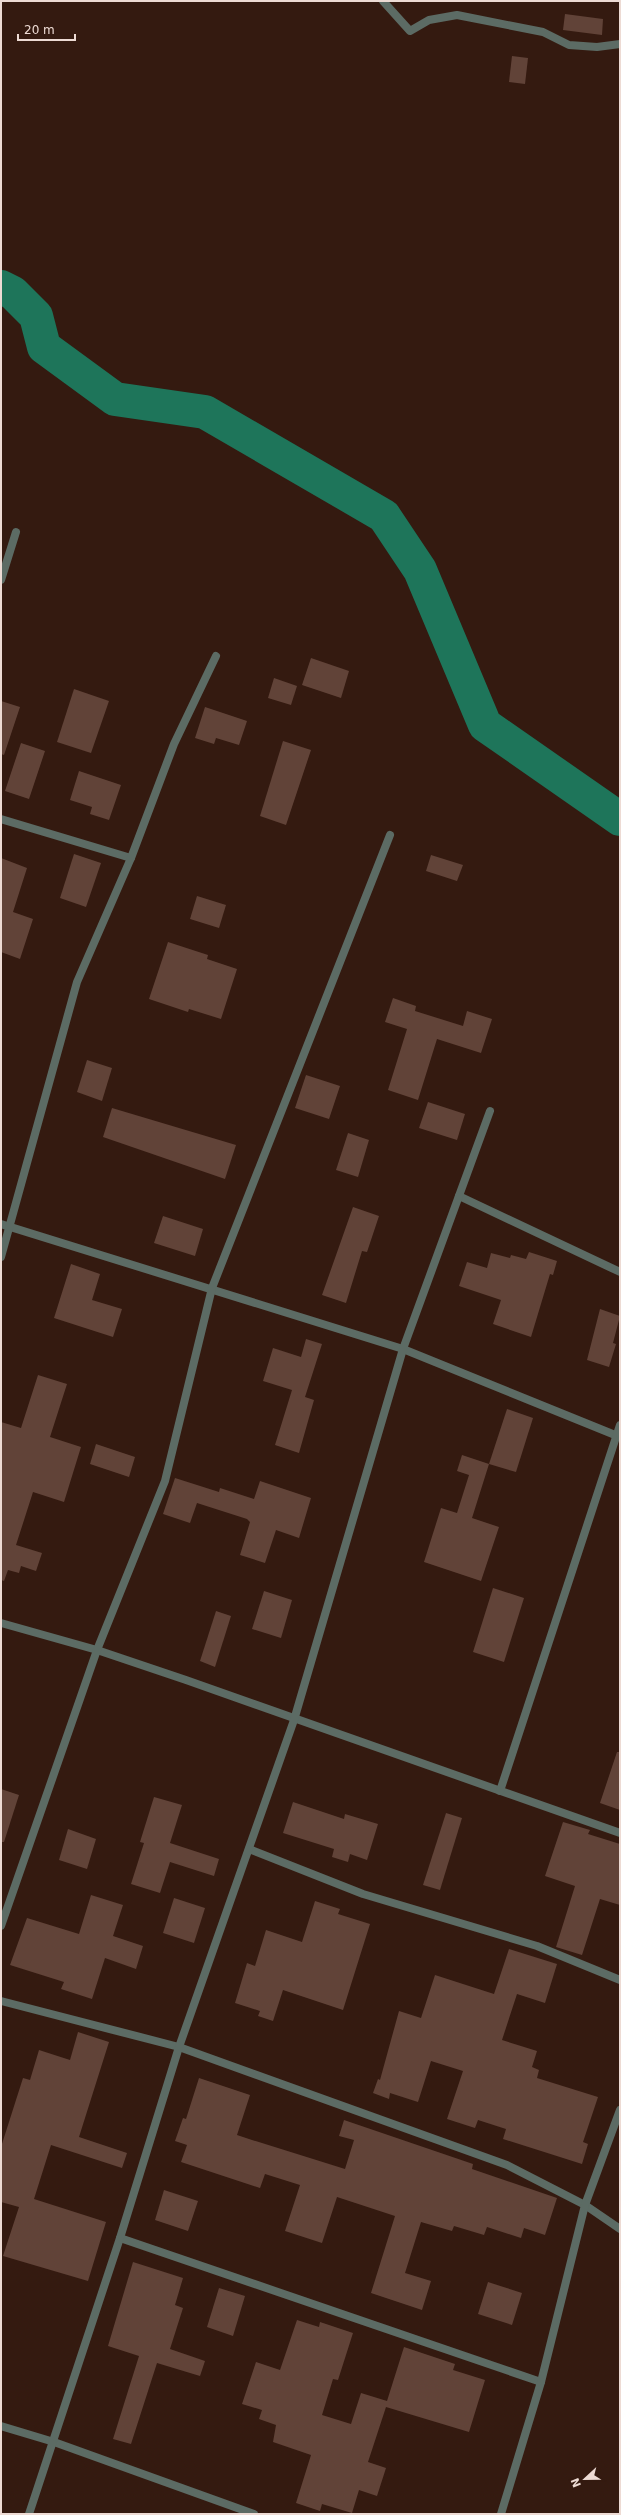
<svg xmlns="http://www.w3.org/2000/svg" width="621" height="2515" viewBox="0 0 621 2515" font-family="'DejaVu Sans',sans-serif">
  <style>
    .lines { fill: none; stroke-linecap: round; stroke-linejoin: round }
    .river { stroke: #1e755a; stroke-width: 34 }
    .building { fill: #614338 }
    .street { stroke: #5c6b64; stroke-width: 8 }
  </style>
  <rect width="100%" height="100%" fill="#341a10"/>
  <g class="lines">
    <path class="river" d="M1,287L13,293L36,316L44,347L115,399L205,412L384,516L420,570L485,725L620,819"/>
  </g>
  <g class="building">
    <path d="M565,14L603,19L602,35L563,30Z"/>
    <path d="M512,56L528,58L525,84L509,82Z"/>
    <path d="M311,658L349,671L341,698L302,685Z"/>
    <path d="M274,678L297,686L291,705L268,698Z"/>
    <path d="M74,689L109,701L91,753L57,742Z"/>
    <path d="M1,701L20,707L4,755L1,754Z"/>
    <path d="M205,707L247,721L239,745L216,738L214,744L195,738Z"/>
    <path d="M283,741L311,750L286,825L260,816Z"/>
    <path d="M21,743L45,751L29,799L5,791Z"/>
    <path d="M79,771L121,785L109,820L90,814L92,807L70,800Z"/>
    <path d="M74,854L101,863L86,907L60,898Z"/>
    <path d="M431,855L463,865L457,881L426,871Z"/>
    <path d="M1,858L27,868L13,912L33,919L20,959L1,952Z"/>
    <path d="M197,896L226,905L219,928L190,919Z"/>
    <path d="M168,942L208,955L207,959L237,969L221,1019L189,1009L188,1012L149,999Z"/>
    <path d="M393,998L416,1006L415,1011L463,1026L467,1011L492,1019L481,1053L437,1039L418,1100L388,1090L407,1029L385,1022Z"/>
    <path d="M87,1060L112,1068L102,1101L77,1092Z"/>
    <path d="M306,1075L340,1086L329,1119L295,1108Z"/>
    <path d="M428,1102L465,1114L457,1140L419,1128Z"/>
    <path d="M112,1108L236,1145L225,1179L103,1137Z"/>
    <path d="M348,1133L369,1140L358,1177L336,1170Z"/>
    <path d="M353,1207L379,1216L367,1252L362,1251L346,1303L322,1295Z"/>
    <path d="M163,1216L203,1229L195,1256L154,1243Z"/>
    <path d="M529,1252L557,1261L553,1275L550,1274L531,1337L493,1324L501,1300L459,1286L467,1262L487,1268L491,1253L510,1258L511,1255L526,1259Z"/>
    <path d="M71,1264L100,1274L92,1300L122,1309L113,1337L54,1318Z"/>
    <path d="M600,1309L620,1316L613,1343L616,1344L609,1367L587,1360Z"/>
    <path d="M306,1339L322,1344L305,1397L314,1400L299,1453L275,1445L292,1390L263,1381L273,1348L301,1357Z"/>
    <path d="M38,1375L67,1384L50,1437L81,1447L64,1502L33,1492L16,1545L42,1553L36,1571L21,1566L19,1573L8,1570L4,1581L1,1580V1422L21,1428Z"/>
    <path d="M507,1409L533,1418L516,1472L489,1464Z"/>
    <path d="M96,1444L135,1457L129,1477L90,1464Z"/>
    <path d="M462,1455L489,1464L472,1518L499,1527L481,1581L424,1562L441,1508L457,1513L469,1475L457,1471Z"/>
    <path d="M175,1478L219,1492L220,1488L254,1499L260,1481L311,1498L299,1538L276,1530L265,1563L240,1555L250,1522L247,1519L197,1503L190,1523L163,1514Z"/>
    <path d="M493,1588L524,1598L504,1662L473,1652Z"/>
    <path d="M264,1591L292,1600L281,1638L252,1629Z"/>
    <path d="M216,1611L231,1616L215,1667L200,1661Z"/>
    <path d="M617,1752H620V1810L600,1803Z"/>
    <path d="M1,1789L19,1795L4,1842H1Z"/>
    <path d="M154,1797L182,1805L170,1843L219,1859L214,1876L170,1862L160,1893L131,1884L144,1843L140,1842Z"/>
    <path d="M293,1802L344,1819L345,1814L378,1824L367,1860L350,1854L348,1862L332,1857L334,1849L283,1833Z"/>
    <path d="M446,1813L462,1818L440,1890L423,1885Z"/>
    <path d="M563,1822L590,1830L588,1834L620,1844V1905L600,1899L582,1955L556,1947L575,1886L545,1876Z"/>
    <path d="M68,1829L96,1839L87,1869L59,1860Z"/>
    <path d="M91,1895L123,1905L113,1936L143,1946L136,1969L105,1958L92,1999L61,1989L64,1982L10,1965L27,1918L79,1934Z"/>
    <path d="M174,1898L205,1908L194,1943L163,1933Z"/>
    <path d="M315,1901L340,1909L338,1914L370,1924L343,2010L283,1990L273,2021L258,2016L260,2011L235,2003L247,1963L255,1966L266,1930L302,1942Z"/>
    <path d="M509,1949L557,1964L545,2003L517,1994L502,2040L537,2051L532,2067L539,2070L537,2078L598,2097L583,2142L588,2144L582,2164L503,2139L506,2129L478,2120L475,2128L447,2119L463,2071L431,2061L418,2102L390,2093L389,2099L373,2093L378,2079L380,2080L399,2011L421,2018L435,1975L494,1994Z"/>
    <path d="M78,2032L109,2042L79,2137L127,2153L122,2168L51,2145L34,2199L106,2222L88,2281L3,2256L19,2207L1,2202V2147L23,2078L30,2080L39,2050L70,2060Z"/>
    <path d="M199,2078L250,2095L237,2135L252,2140L345,2169L354,2140L339,2136L344,2120L473,2164L472,2169L557,2198L545,2235L524,2228L521,2238L487,2227L484,2235L454,2226L452,2231L421,2222L405,2273L431,2281L422,2310L371,2293L395,2216L337,2197L322,2243L285,2231L300,2185L265,2174L260,2188L181,2162L187,2145L175,2141L183,2118L186,2119Z"/>
    <path d="M164,2190L198,2201L188,2231L155,2220Z"/>
    <path d="M133,2262L183,2278L175,2305L183,2308L170,2349L205,2361L200,2376L157,2363L131,2444L113,2439L139,2356L108,2346Z"/>
    <path d="M488,2282L522,2293L512,2325L478,2314Z"/>
    <path d="M219,2288L245,2296L233,2336L207,2327Z"/>
    <path d="M297,2320L319,2327L320,2322L353,2333L338,2380L333,2379L322,2415L351,2424L361,2393L387,2401L404,2347L455,2364L453,2370L485,2380L469,2432L386,2407L368,2462L386,2468L377,2496L359,2490L352,2513L322,2504L320,2511L296,2503L311,2455L273,2442L276,2425L259,2419L262,2410L242,2404L256,2362L280,2370Z"/>
  </g>
  <g class="lines">
    <g class="street">
      <path d="M383,1L410,31L429,20L457,15L543,32L569,45L597,47L620,44"/>
      <path d="M1,580L16,532"/>
      <path d="M1,819L131,858"/>
      <path d="M459,1196L620,1272"/>
      <path d="M1,1224L403,1349L620,1437"/>
      <path d="M1,1257L77,982L131,858L174,744L216,656"/>
      <path d="M1,1623L97,1650L186,1680L620,1833"/>
      <path d="M500,1791L620,1425"/>
      <path d="M249,1849L363,1894L537,1946L620,1980"/>
      <path d="M1,1926L97,1650L165,1481L212,1288L390,835"/>
      <path d="M1,2001L179,2047L507,2165L585,2205L620,2229"/>
      <path d="M120,2238L541,2382"/>
      <path d="M1,2426L54,2442L254,2514"/>
      <path d="M29,2514L120,2238L179,2047L294,1720L403,1349L490,1111"/>
      <path d="M501,2514L541,2382L585,2205L620,2110"/>
    </g>
  </g>
  <rect width="621" height="2515" fill="none" stroke="#eddbd4" stroke-width="4"/>
  <g transform="translate(585 2479) rotate(248)" stroke="#341a10" stroke-width="3" paint-order="stroke">
  <path d="M0-3L7 15L0 10L-7 15Z" fill="#eddbd4"/>
  <text y="-6" font-size="11" font-weight="bold" text-anchor="middle" fill="#eddbd4">N</text>
  </g>
  <path d="M18 34v6h57v-6" fill="none" stroke="#eddbd4" stroke-width="2"/>
  <text x="24" y="34" font-size="12" fill="#eddbd4" stroke="#341a10" stroke-width="3" paint-order="stroke">20 m</text>
</svg>
